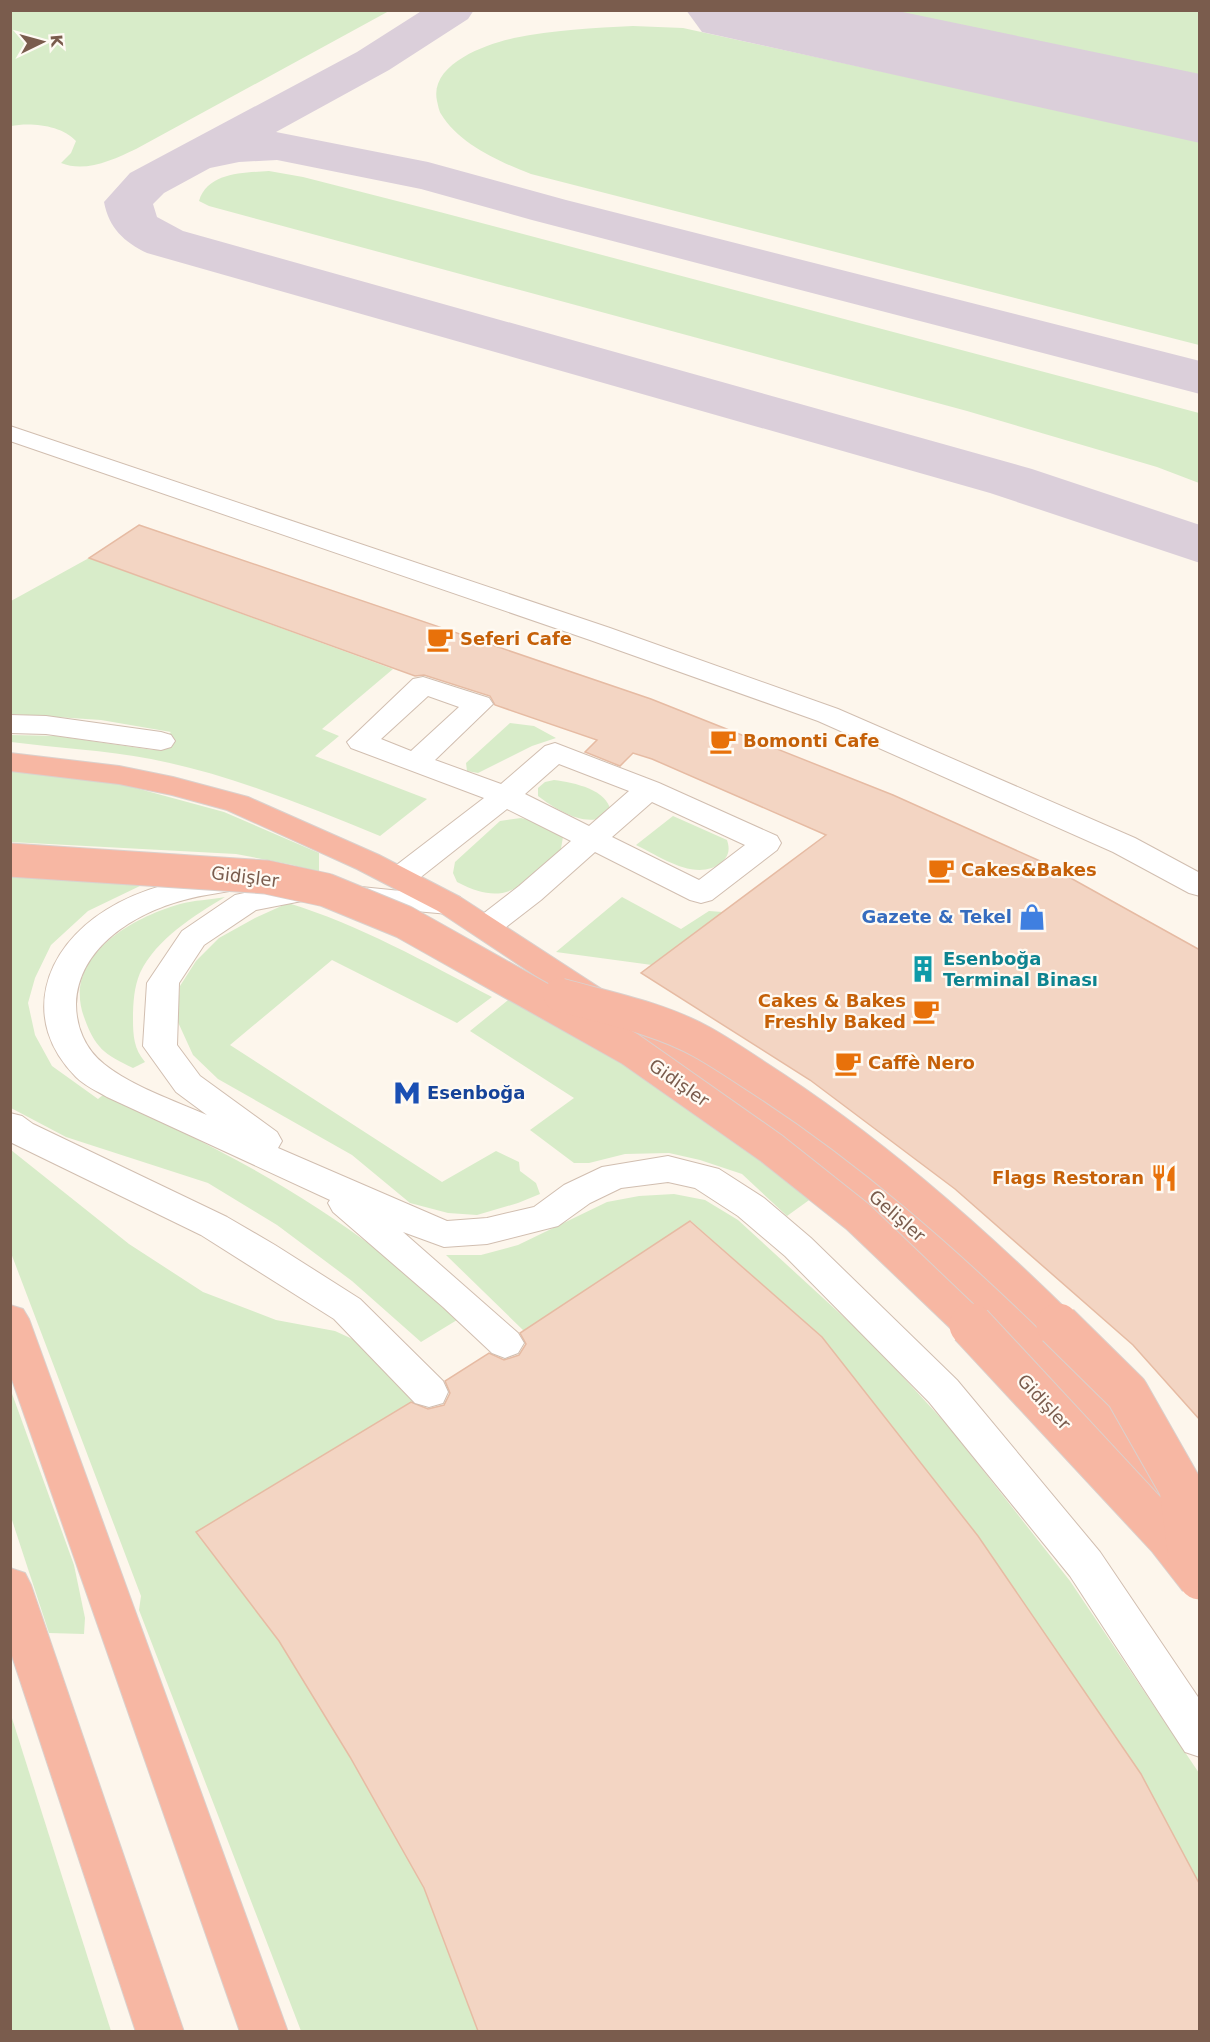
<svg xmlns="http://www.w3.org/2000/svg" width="1210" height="2042" viewBox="0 0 1210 2042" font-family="'DejaVu Sans',sans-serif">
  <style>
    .green { fill: #d8ecc9 }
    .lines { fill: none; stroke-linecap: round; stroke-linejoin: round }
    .taxiway { fill: #dbcfda; fill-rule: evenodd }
    .runway { fill: #dbcfda; fill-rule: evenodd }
    .building { fill: #f3d5c3; stroke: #e6bba3; stroke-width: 1.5 }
    .minor-casing { stroke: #d1beb0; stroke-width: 2 }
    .highway-casing { stroke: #dad1cd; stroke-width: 2 }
    .minor { fill: #fff; fill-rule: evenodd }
    .highway { fill: #f7b7a3; fill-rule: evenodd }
    .highway-bridge-far1-casing { stroke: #dad1cd; stroke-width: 35; stroke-linecap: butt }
    .highway-bridge-casing { stroke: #dad1cd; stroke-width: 45; stroke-linecap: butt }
    .highway-bridge-far1 { stroke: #f7b7a3; stroke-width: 33 }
    .highway-bridge { stroke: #f7b7a3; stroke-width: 43 }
    .labels { text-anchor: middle; stroke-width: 4.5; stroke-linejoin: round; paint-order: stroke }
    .food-label { font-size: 18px; font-weight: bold; fill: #c56008; stroke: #fffaf3; text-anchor: start }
    .street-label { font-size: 18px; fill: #7a5c4d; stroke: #fffaf3 }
    .shop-label { font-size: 18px; font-weight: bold; fill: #366cbe; stroke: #fffaf3; text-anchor: end }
    .culture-label { font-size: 18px; font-weight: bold; fill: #0d838f; stroke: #fffaf3; text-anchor: start }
    .transit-label { font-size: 18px; font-weight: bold; fill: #164399; stroke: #fffaf3; text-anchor: start }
  </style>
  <rect width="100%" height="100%" fill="#fdf6ec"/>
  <g class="green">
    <path d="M11,10H389V11L136,149C113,160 85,173 61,163L71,153L76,141C62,125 30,122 11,126Z"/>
    <path d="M876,11H1199V80L1165,72Z"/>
    <path d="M633,26L683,28L1199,141V345L531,174C500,162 459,144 441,114C439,111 438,105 437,101C429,64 486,44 514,38C553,30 594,28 633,26Z"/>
    <path d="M269,171L303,177L436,211L1199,413V483L1157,467L967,411L209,206L199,201C208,172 243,173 269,171Z"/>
    <path d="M89,558L393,669L322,729L339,736L315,756L427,799L380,836C306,806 229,774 151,759C105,750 57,748 11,742V735L57,736L153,750L171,732L101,720L11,714V601Z"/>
    <path d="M510,723L534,726L556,738L532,746L478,773L467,771L466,763Z"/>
    <path d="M11,768L121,784L224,812L319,853V874L293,865L236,854L11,842Z"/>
    <path d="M554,780C575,783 607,789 611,812C590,831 558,811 538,796V788L545,782Z"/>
    <path d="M673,816L727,840C730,849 729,855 723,861C698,884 661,857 636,845Z"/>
    <path d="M521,818L537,822L563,837L560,854C521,884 508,909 457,882L453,873L455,862L500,821Z"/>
    <path d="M10,877L142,885L88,911L51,945L35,978L28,1003L35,1035L52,1066L98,1099L103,1095C200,1138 297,1188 381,1253C407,1274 432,1298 457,1320L421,1342L352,1281L277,1225L208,1183L66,1137L11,1108Z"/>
    <path d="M225,897C195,915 156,939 140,973C134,987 133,1004 133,1019C133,1036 134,1049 145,1062L133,1068C104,1054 95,1048 84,1017C62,957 131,918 180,904C194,900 210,900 225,897Z"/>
    <path d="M622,897L681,929L709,911L723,912L652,965L556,952Z"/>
    <path d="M288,903C360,925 425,962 492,997L457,1023L332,960L230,1045L442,1182L496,1151L519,1162L520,1171L536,1183L540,1194L518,1203L477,1215L448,1213L410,1203L352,1155L218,1079L193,1055L177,1020L180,986L196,961L219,938L255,918Z"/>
    <path d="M513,996L677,1096L812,1198L787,1216L742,1174L700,1160L669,1153L625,1154L589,1163H574L530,1130L574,1098L470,1031Z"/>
    <path d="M11,1150L129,1244L203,1292L276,1320L335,1331L372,1348L418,1399L197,1532L279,1641L350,1757L424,1888L478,2031H301L139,1610L141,1596L11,1253Z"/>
    <path d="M674,1194L705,1200L738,1220L871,1342L949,1427L1070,1581L1199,1773V1885L822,1337L691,1221L524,1331L446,1255H481L518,1245L607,1202L639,1196Z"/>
    <path d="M10,1388L74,1565L85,1618L84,1634L49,1633L11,1517Z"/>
    <path d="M10,1715H11L111,2031H11Z"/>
  </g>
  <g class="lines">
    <path class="taxiway" d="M423,10H474L468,19L389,70L276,132L428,162L566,200L1200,361V394L532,220L421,189L277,160L239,162L210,168L164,193L153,204L157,217L183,231L1032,469L1200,525V563L990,493L147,253C124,242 109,228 104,202L130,173L357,52Z"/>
    <path class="runway" d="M686,10H893L1200,74V143L702,32Z"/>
  </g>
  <g class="building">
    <path d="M139,525L651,699L893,795L1040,861L1200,950V1420L1133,1345L955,1189L810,1080L641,973L826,835L652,759L633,753L620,766L585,752L597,740L495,705L490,696L424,675L415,676L89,558Z"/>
    <path d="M690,1221L822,1337L978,1536L1141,1774L1200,1885V2031H478L424,1888L350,1757L279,1641L196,1532L411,1402L428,1409L444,1405L450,1393L445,1381L489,1353L504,1360L519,1355L526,1344L520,1333Z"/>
  </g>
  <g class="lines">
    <defs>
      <g id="minor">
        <path d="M10,426L610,628L838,709L1135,838L1200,873V896L1189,893L1113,852L818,721L590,640L10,441Z"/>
        <path d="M423,677L489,698L493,704L435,760L501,784L545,746L555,743L659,783L777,836L781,843L777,850L712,900L701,903L690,900L595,852L541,900L497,934L486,937L475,934L470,927L475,920L519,886L571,841L507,809L412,884L401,887L390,884L386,877L390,870L484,798L351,748L347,742L413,679ZM428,696L459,707L411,751L381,739ZM559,764L629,791L589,826L525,794ZM652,802L745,845L699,880L612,837Z"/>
        <path d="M10,715L46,716L161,732L171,735L175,741L171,747L161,750L46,734L10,733Z"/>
        <path d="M232,871L243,874L247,881L243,888C224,893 204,894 184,900C135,913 78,947 76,1004C76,1027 85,1049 104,1064C133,1087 173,1100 207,1115L176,1092L143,1046L147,983L182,931L235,895L302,881L460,897L465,904L460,911L449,914L302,901L256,910L204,945L179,983L177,1045L200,1076L277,1132L282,1141L278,1148L447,1221L487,1218L534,1207L564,1185L602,1167L668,1156L719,1169L764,1198L811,1238L957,1380L1100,1552L1200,1700V1757L1185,1752L1070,1576L929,1402L785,1256L738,1216L695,1188L668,1182L621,1188L590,1203L558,1226L487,1244L444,1247L403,1232L518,1333L524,1343L518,1353L505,1358L492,1353L443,1307L333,1212L328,1203L330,1200L107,1097C97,1091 85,1086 76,1077C20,1021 43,949 106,910C144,886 189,878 232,871Z"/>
        <path d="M10,1113L22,1116L33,1124L227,1217L275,1245L360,1299L443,1381L448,1392L443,1403L429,1407L415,1403L334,1319L201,1235L10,1142Z"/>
      </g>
      <g id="highway">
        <path d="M10,753L119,766L173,777L248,797L379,855L460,897L823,1133L964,1253L1076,1367L1188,1490L1194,1502L1188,1514L1174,1518L1160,1514L1048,1389L938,1273L799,1151L438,911L357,869L227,810L172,795L119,784L10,771Z"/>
        <path d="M10,1305L23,1309L29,1319L288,2032H240L10,1374Z"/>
        <path d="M10,1568L25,1573L31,1585L184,2032H136L10,1650Z"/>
      </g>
    </defs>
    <use href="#minor" class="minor-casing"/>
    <use href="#highway" class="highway-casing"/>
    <use href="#minor" class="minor"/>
    <use href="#highway" class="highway"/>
    <defs>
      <g id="highway-bridge-far1">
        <path d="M10,860L266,877L326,890L404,922L630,1049L771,1148L858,1217L972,1326"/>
        <path d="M560,995C607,1008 659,1018 702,1042C720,1052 738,1064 756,1076C867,1147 966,1234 1060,1326"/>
      </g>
      <g id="highway-bridge">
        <path d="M971,1325L1168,1537L1200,1578"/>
        <path d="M1058,1325L1127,1393L1181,1488L1191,1566"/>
      </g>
    </defs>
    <use href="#highway-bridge-far1" class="highway-bridge-far1-casing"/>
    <use href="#highway-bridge" class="highway-bridge-casing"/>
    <use href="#highway-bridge-far1" class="highway-bridge-far1"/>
    <use href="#highway-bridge" class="highway-bridge"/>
  </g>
  <defs>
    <symbol id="cafe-bare" viewBox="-9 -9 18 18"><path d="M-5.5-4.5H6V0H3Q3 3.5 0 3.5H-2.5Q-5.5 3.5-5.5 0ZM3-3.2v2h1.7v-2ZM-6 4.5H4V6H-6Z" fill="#e8710a" stroke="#fffaf3" stroke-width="2.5" paint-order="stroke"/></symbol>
    <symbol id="shop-bare" viewBox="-9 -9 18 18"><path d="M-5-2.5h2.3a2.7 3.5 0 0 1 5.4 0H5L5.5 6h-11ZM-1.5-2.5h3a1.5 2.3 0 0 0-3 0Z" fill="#3f7fe0" stroke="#fffaf3" stroke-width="2.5" paint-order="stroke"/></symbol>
    <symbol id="building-bare" viewBox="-9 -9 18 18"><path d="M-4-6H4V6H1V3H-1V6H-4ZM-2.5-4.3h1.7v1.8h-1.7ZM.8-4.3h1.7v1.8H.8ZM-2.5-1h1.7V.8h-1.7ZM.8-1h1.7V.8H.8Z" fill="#0f9aa8" stroke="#fffaf3" stroke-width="2.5" paint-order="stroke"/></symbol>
    <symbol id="metro-bare" viewBox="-9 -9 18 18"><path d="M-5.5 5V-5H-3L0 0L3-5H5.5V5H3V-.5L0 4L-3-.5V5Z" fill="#1a4fb4" stroke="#fffaf3" stroke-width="2.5" paint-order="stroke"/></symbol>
    <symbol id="restaurant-bare" viewBox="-9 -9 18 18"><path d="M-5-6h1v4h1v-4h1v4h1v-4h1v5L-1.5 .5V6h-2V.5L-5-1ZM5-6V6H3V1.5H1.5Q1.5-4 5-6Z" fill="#e8710a" stroke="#fffaf3" stroke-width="2.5" paint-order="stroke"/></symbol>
  </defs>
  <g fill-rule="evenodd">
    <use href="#cafe-bare" x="421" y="620" width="38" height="38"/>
    <use href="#cafe-bare" x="704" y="722" width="38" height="38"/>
    <use href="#cafe-bare" x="922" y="851" width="38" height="38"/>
    <use href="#shop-bare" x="1013" y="898" width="38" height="38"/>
    <use href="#building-bare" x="904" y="950" width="38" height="38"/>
    <use href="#cafe-bare" x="907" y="992" width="38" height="38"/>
    <use href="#cafe-bare" x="829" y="1044" width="38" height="38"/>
    <use href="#metro-bare" x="388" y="1074" width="38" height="38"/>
    <use href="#restaurant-bare" x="1145" y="1159" width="38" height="38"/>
  </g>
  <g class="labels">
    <g class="food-label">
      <text x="460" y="645">Seferi Cafe</text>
      <text x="743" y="747">Bomonti Cafe</text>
      <text x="961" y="876">Cakes&amp;Bakes</text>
      <text x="906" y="1007" text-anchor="end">Cakes &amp; Bakes<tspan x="906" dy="21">Freshly Baked</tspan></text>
      <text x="868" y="1069">Caffè Nero</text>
      <text x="1144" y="1184" text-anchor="end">Flags Restoran</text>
    </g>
    <g class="street-label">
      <text transform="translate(245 877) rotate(7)" y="6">Gidişler</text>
      <text transform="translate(679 1083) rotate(35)" y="6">Gidişler</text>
      <text transform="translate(897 1216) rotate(41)" y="6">Gelişler</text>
      <text transform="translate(1044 1402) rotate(47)" y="6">Gidişler</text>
    </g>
    <g class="shop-label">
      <text x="1012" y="923">Gazete &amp; Tekel</text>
    </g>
    <g class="culture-label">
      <text x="943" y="965">Esenboğa<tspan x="943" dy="21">Terminal Binası</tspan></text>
    </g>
    <g class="transit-label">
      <text x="427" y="1099">Esenboğa</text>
    </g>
  </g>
  <rect width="1210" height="2042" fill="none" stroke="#7a5c4d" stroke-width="24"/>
  <g transform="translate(42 42) rotate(85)" stroke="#fffaf3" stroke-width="4.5" paint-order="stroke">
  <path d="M0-4.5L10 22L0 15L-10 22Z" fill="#7a5c4d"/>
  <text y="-9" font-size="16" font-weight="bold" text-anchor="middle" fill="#7a5c4d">K</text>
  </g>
</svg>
